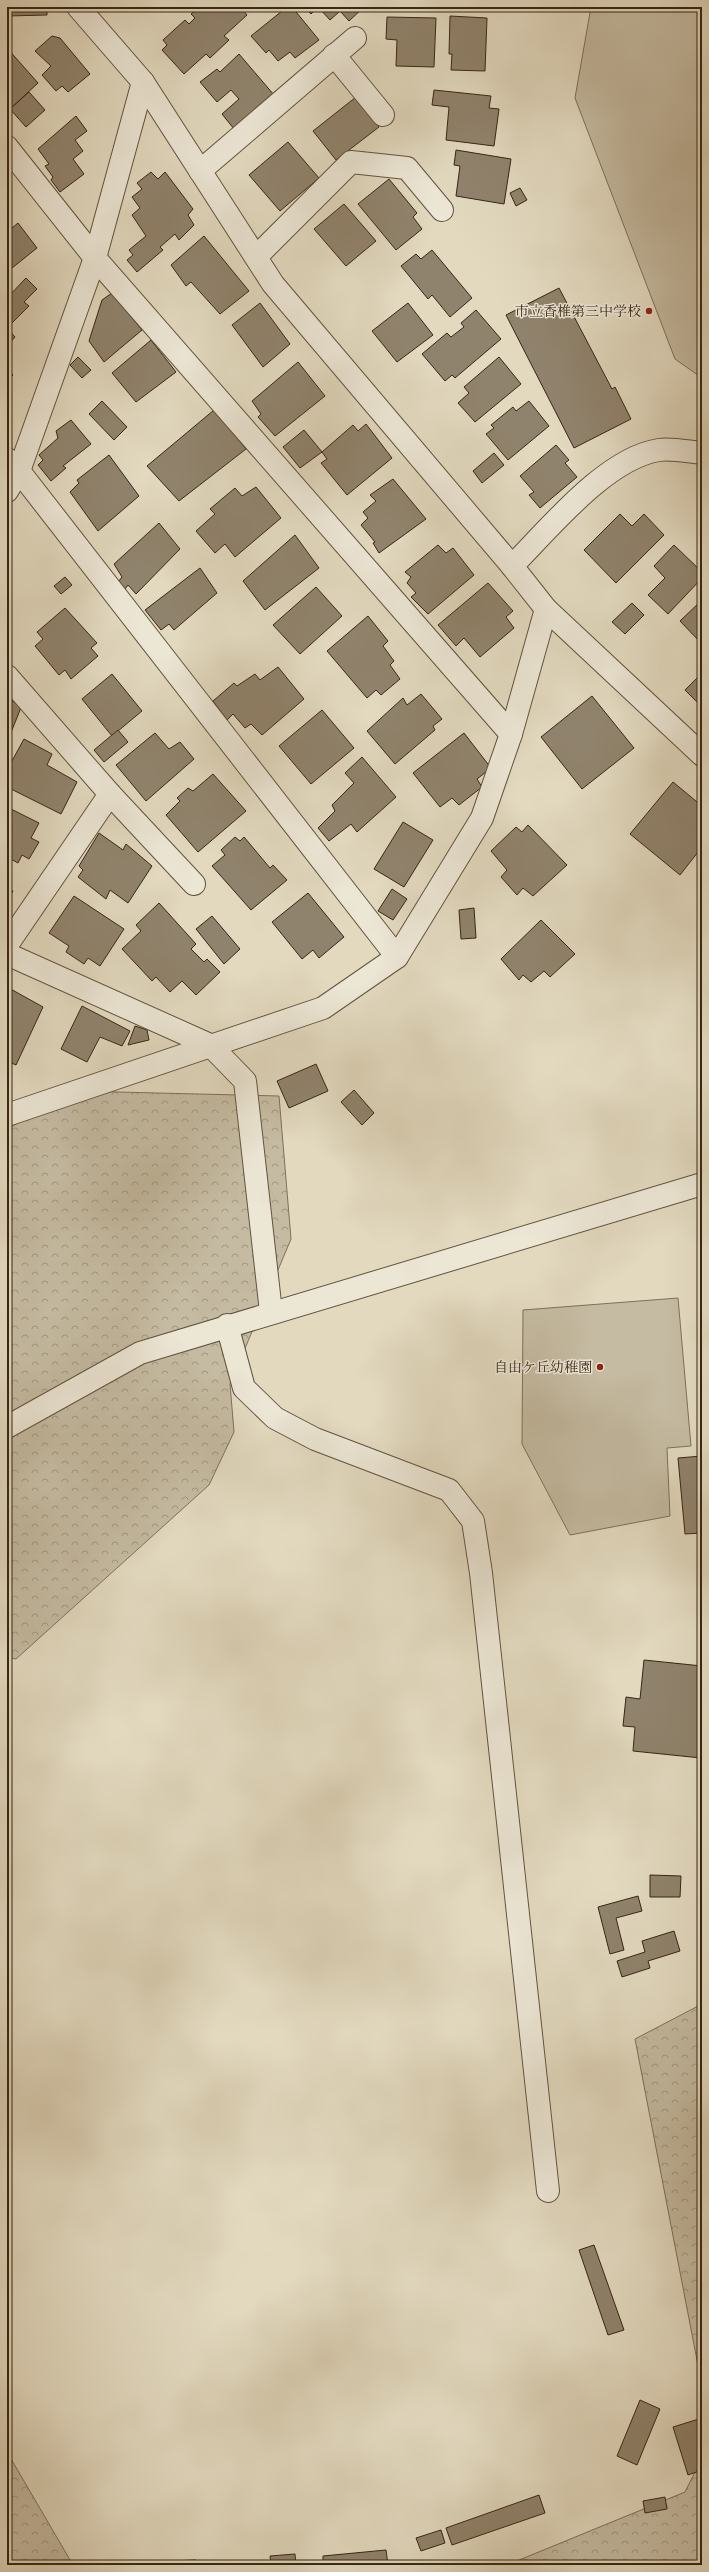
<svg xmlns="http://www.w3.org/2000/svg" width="709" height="2572" viewBox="0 0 709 2572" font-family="Vollkorn,'Noto Serif JP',serif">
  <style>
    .forest { fill: url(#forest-crowns); stroke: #7e705b }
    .park { fill: #c5bba2; stroke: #7e705b }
    .building { fill: #90836d; stroke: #372614 }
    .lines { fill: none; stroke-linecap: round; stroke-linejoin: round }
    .minor-casing { stroke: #62533f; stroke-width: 24 }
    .minor { stroke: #ece6d5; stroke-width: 22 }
    .poi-dot { fill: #8f2418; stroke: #ece6d5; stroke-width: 1.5 }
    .labels { text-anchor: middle; stroke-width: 3; stroke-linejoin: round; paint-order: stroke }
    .poi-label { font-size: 14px; fill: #372614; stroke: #ece6d5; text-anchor: end }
  </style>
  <defs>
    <pattern id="forest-crowns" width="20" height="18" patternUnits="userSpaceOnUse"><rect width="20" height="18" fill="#c5bba2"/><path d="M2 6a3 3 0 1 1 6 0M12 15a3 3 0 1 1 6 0" fill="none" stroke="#a19883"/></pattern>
  </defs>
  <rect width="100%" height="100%" fill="#e2d9bf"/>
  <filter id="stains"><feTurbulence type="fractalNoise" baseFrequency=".005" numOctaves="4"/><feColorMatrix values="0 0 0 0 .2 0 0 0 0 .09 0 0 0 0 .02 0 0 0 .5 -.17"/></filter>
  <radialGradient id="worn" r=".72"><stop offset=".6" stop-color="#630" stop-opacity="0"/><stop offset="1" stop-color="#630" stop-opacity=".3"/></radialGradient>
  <g class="forest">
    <path d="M77,1091L279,1096L291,1239L230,1384L234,1432L209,1485L16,1659L7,1657V1129Z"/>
    <path d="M702,2004V2386L635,2039Z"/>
    <path d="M7,2452L73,2565H7Z"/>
    <path d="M702,2458V2565H507L685,2492Z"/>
  </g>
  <g class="park">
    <path d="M591,7H702V378L675,359L575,98Z"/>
    <path d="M678,1298L691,1446L667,1448L670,1516L570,1535L522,1444L523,1310Z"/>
  </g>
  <g class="building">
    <path d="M7,7H47V15L7,16Z"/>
    <path d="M199,7H240L247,15L224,36L229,40L210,58L206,54L184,74L162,50L167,45L163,40L185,20L189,24L195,18L191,14Z"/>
    <path d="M287,7H292L319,40L295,58L290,52L278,61L269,50L266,53L251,36Z"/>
    <path d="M304,7H364L349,21L340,11L330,20L318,7L311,14Z"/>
    <path d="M450,16L487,18L485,71L451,70L452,54H449Z"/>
    <path d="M387,17L436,18L434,67L396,66L397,40L386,39Z"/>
    <path d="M52,36L60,38L90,74L68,92L62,86L56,91L42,75L51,66L35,51Z"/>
    <path d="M7,48L38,83L10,109L7,106Z"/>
    <path d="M239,54L274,95L234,129L222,114L239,99L231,90L217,102L200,82L217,69L220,72Z"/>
    <path d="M434,90L491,96L489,108L499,109L494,146L446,140L449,107L432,105Z"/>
    <path d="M29,92L45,110L26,127L10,109Z"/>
    <path d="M356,97L379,127L336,160L313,131Z"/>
    <path d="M76,116L87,131L75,140L83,151L73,159L84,174L60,192L51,180L53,177L45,166L49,164L38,149Z"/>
    <path d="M288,142L319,178L280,211L249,175Z"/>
    <path d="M456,150L511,159L504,204L456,196L460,166L454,165Z"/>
    <path d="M151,172L158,179L165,172L193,209L188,215L194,225L179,240L175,234L160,247L163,250L137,272L127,260L133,255L129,250L146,236L132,215L140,208L132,197L142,189L137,183Z"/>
    <path d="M389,179L417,213L413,217L422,229L396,250L358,204Z"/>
    <path d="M520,188L527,200L516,206L510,193Z"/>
    <path d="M344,204L376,241L346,266L314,229Z"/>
    <path d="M7,222L12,228L18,223L37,248L7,272Z"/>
    <path d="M204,236L249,291L220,314L191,282L186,286L171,265Z"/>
    <path d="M432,250L472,298L450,317L432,295L428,299L401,266L416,254L421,259Z"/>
    <path d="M26,278L37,289L24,302L29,306L7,328V298Z"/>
    <path d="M559,288L612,389L615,387L631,419L574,448L506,315Z"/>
    <path d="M112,293L142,330L104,362L89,341L102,300Z"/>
    <path d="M260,303L290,344L263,367L232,325Z"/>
    <path d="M408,303L433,335L397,362L372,331Z"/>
    <path d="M476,310L501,339L455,378L452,375L445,381L422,354L447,333L451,337L464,327L461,323Z"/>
    <path d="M7,328L15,337L8,345L7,344Z"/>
    <path d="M151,340L176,372L136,402L112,373Z"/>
    <path d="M78,357L91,370L82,378L70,365Z"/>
    <path d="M499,357L521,384L475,422L458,403L469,393L464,387Z"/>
    <path d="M298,362L325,396L275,436L258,417L261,414L252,401Z"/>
    <path d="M7,370L13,375L7,381Z"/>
    <path d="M102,401L127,427L114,440L89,414Z"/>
    <path d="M529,401L549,426L508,460L486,434L494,428L491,425L513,407L516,411Z"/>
    <path d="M214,410L246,449L179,501L147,466Z"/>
    <path d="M71,420L91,444L63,466L66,468L51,481L38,465L43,460L39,455L58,438L56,431Z"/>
    <path d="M366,424L392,458L347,495L321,463L327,459L322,452L353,425L358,431Z"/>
    <path d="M304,430L322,452L300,468L283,447Z"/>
    <path d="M556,445L569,460L565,463L577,477L540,508L529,495L534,492L520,476Z"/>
    <path d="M494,453L504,465L482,483L473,471Z"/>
    <path d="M109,455L139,496L98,531L70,492L79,483L77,480Z"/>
    <path d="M393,479L426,519L379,553L373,543L375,542L361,525L368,518L363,512L376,501L370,495Z"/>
    <path d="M256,487L281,518L235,557L225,544L215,553L196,531L215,514L210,509L235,488L242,496Z"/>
    <path d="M620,514L632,526L644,514L664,535L616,583L584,550Z"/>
    <path d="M159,523L180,549L136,594L128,585L122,593L115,586L122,577L114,564Z"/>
    <path d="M295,535L319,568L265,610L243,581Z"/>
    <path d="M438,545L446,553L453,548L474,575L428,614L411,597L416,593L407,583L411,577L405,572Z"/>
    <path d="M674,545L702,572V578L668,614L648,595L665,578L654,566Z"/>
    <path d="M200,568L217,593L174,630L169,624L161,630L145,610Z"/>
    <path d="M65,577L72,585L61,594L54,586Z"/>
    <path d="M488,583L513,611L506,617L514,628L480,657L464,638L456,646L438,625Z"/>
    <path d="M316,587L342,616L300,654L273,625Z"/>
    <path d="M702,600V642L701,643L680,621Z"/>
    <path d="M632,603L644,615L625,634L612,622Z"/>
    <path d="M65,608L97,643L91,648L98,656L71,679L65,670L59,675L35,646L43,639L37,632Z"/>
    <path d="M368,616L388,641L383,646L394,661L390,665L400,679L381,695L376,690L367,698L327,651Z"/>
    <path d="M278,667L304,699L262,735L251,724L245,728L233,714L227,720L213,701L234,683L237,686L255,674L260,680Z"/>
    <path d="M112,674L142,711L112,736L82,699Z"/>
    <path d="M700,675L702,677V707L685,690Z"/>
    <path d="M421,694L442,719L433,726L435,730L395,764L367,731L403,698L407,705Z"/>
    <path d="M592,696L634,748L582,789L541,737Z"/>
    <path d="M7,699L22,705L10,735L7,734Z"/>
    <path d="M322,710L354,748L311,784L279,746Z"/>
    <path d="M118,730L128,742L104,762L94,750Z"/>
    <path d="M155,733L169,749L180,742L194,759L146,801L116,765Z"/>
    <path d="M464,733L491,768L477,779L482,787L459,805L452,798L440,807L413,773Z"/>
    <path d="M24,739L52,754L47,765L77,782L61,814L7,787V770Z"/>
    <path d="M362,757L396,797L357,832L351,824L329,841L318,828L335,811L332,805L354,783L345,773Z"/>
    <path d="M213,774L246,811L198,852L166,815L180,801L177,798L188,788L193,791Z"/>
    <path d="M673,782L702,806V847L680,875L630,834Z"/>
    <path d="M7,807L39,823L31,838L39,842L29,859L22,855L18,863L7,857Z"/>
    <path d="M403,822L433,840L404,887L374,869Z"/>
    <path d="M528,825L567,865L533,896L523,888L517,895L501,877L507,870L491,851L516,827L522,832Z"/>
    <path d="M99,833L123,850L126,844L152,866L128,903L110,890L106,899L78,877L83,870L79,866Z"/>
    <path d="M235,837L240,841L244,837L270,868L273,865L287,880L251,910L212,866L225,855L221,850Z"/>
    <path d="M7,888L13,891L7,901Z"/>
    <path d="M392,889L407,899L393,920L378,911Z"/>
    <path d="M308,893L344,937L319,958L313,950L302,959L272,922Z"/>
    <path d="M74,896L124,929L100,966L88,958L84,964L66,952L69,946L49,933Z"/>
    <path d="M159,903L196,944L191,949L204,962L207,959L220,972L196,995L182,981L170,992L156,977L152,981L122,949L141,931L136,925Z"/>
    <path d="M474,908L476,938L461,939L459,910Z"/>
    <path d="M212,916L240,949L224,964L196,929Z"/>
    <path d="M541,920L575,954L550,977L544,971L531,982L523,975L519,980L501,959Z"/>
    <path d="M7,987L43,1007L16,1065L7,1061Z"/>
    <path d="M82,1006L130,1031L122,1046L100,1037L87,1062L61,1049Z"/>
    <path d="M135,1026L147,1030L149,1040L128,1045Z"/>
    <path d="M316,1064L328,1091L289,1108L277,1081Z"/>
    <path d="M354,1090L374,1113L362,1125L341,1102Z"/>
    <path d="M699,1297H702V1331Z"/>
    <path d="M702,1456V1533L685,1534L678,1458Z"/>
    <path d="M644,1660L702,1666L701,1758L633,1751L635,1727L623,1726L626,1697L640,1699Z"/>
    <path d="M650,1875L681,1876L680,1897H650Z"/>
    <path d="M638,1896L642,1911L616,1918L624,1950L610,1954L598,1907Z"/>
    <path d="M674,1931L680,1951L648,1961L650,1968L622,1977L617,1961L645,1952L642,1941Z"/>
    <path d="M702,1934V1948L698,1936Z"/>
    <path d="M594,2245L624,2330L608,2335L579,2250Z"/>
    <path d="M640,2400L660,2409L637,2465L617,2456Z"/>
    <path d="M702,2418V2470L688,2475L673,2427Z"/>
    <path d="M539,2495L545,2513L452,2545L446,2528Z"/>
    <path d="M665,2497L667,2509L645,2513L643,2501Z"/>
    <path d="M441,2530L445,2543L421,2551L416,2538Z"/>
    <path d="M386,2550L388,2565H323V2556Z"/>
    <path d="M295,2554L296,2565H271L270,2556Z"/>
    <path d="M196,2560V2565H170V2561Z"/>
  </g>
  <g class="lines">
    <defs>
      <g id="minor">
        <path d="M78,7L143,82L273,284L512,566L546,609L702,755"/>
        <path d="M334,55L383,115"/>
        <path d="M7,147L95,258L511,734"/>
        <path d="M200,171L355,38"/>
        <path d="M256,257L351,162L407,168L442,210"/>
        <path d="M7,459L19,471L397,957"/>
        <path d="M7,491L19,471L95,258L143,82"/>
        <path d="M512,566C549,529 606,458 659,450C672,448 689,452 702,453"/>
        <path d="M7,676L110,794L7,945"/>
        <path d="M110,794L194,884"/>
        <path d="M7,954L210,1045L245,1081L271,1312"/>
        <path d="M7,1115L323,1008L397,957L482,818L511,734L546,609"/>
        <path d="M227,1325L244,1388L275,1418L315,1439L449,1490L473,1521L481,1573L548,2191"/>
        <path d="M7,1427L140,1353L702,1184"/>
      </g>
    </defs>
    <use href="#minor" class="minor-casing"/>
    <use href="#minor" class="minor"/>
  </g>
  <g class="poi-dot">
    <circle cx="649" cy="311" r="4"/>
    <circle cx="600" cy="1367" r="4"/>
  </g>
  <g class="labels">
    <g class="poi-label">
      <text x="641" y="316">市立香椎第三中学校</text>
      <text x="592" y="1372">自由ケ丘幼稚園</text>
    </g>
  </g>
  <rect width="709" height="2572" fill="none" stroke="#e2d9bf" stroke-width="24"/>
  <rect x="8" y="8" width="693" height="2556" fill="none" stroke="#372614" stroke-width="2"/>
  <rect x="12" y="12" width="685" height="2548" fill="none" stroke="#372614"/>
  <rect width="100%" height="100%" filter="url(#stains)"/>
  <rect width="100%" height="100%" fill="url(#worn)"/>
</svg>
